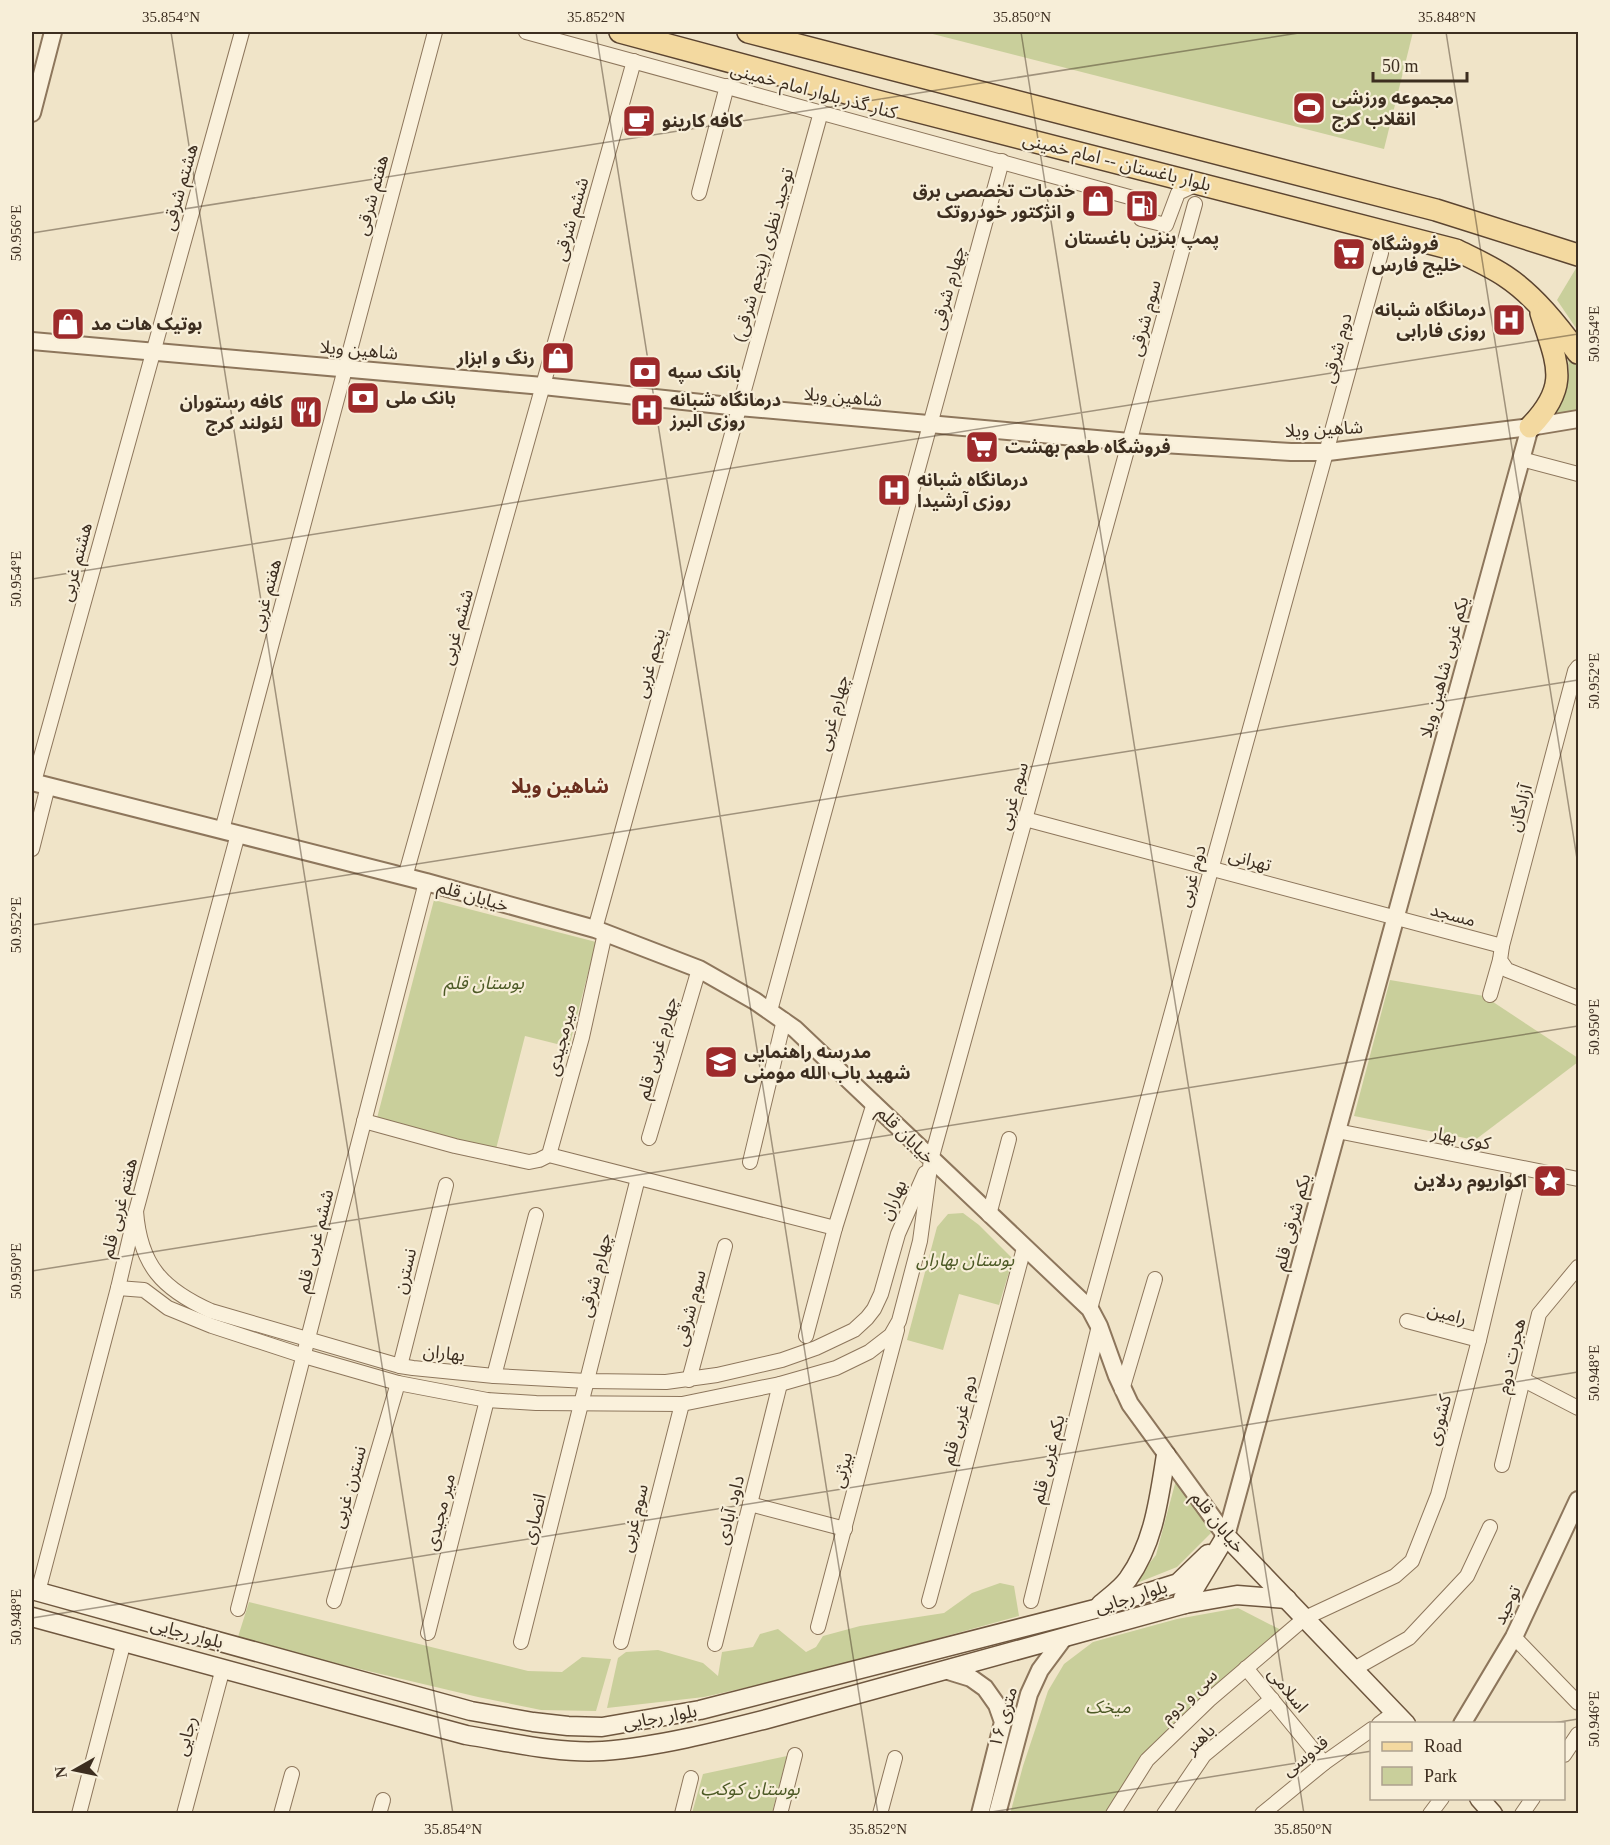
<svg xmlns="http://www.w3.org/2000/svg" width="1610" height="1845" viewBox="0 0 1610 1845" font-family="'Times New Roman','Noto Sans Arabic',serif">
  <style>
    .green { fill: #c9cf9b }
    .lines { fill: none; stroke-linecap: round; stroke-linejoin: round }
    .minor-casing { stroke: #8d765c; stroke-width: 16 }
    .tertiary-casing { stroke: #8d765c; stroke-width: 20 }
    .secondary-casing { stroke: #6f573f; stroke-width: 21 }
    .primary-casing { stroke: #5b4430; stroke-width: 24 }
    .minor { stroke: #faf1dc; stroke-width: 14 }
    .tertiary { stroke: #faf1dc; stroke-width: 16 }
    .secondary { stroke: #faf1dc; stroke-width: 18 }
    .primary { stroke: #f3d9a0; stroke-width: 21 }
    .ticks { fill: none; stroke: #3d2e20; stroke-width: 1.5; stroke-opacity: 0.45 }
    .labels { text-anchor: middle; stroke-width: 4.5; stroke-linejoin: round; paint-order: stroke }
    .street-label { font-size: 18px; fill: #3d2e20; stroke: #f7eed8 }
    .poi-label { font-size: 18px; font-weight: bold; fill: #3d2e20; stroke: #f7eed8; text-anchor: start }
    .park-label { font-size: 18px; font-style: italic; fill: #4d5a26; stroke: #f7eed8 }
    .neighbourhood-label { font-size: 20px; font-weight: bold; fill: #6b2e1e; stroke: #f7eed8 }
    .neatline { fill: none; stroke: #3d2e20; stroke-width: 2 }
    .ticks-label { font-size: 15px; text-anchor: middle; fill: #3d2e20 }
  </style>
  <rect width="100%" height="100%" fill="#f0e4c8"/>
  <g class="green">
    <path d="M925,32H1413L1384,149Z"/>
    <path d="M1578,265V331L1557,300Z"/>
    <path d="M1568,355L1578,367V412L1551,418C1569,395 1570,384 1568,355Z"/>
    <path d="M434,900L596,942L569,1047L525,1036L496,1149L377,1118Z"/>
    <path d="M1390,980L1484,996L1578,1058V1062L1475,1140L1354,1116Z"/>
    <path d="M963,1213L979,1225L1013,1259L999,1305L959,1294L943,1350L907,1340L937,1227L948,1214Z"/>
    <path d="M1176,1480L1212,1532L1177,1567L1132,1585L1156,1555Z"/>
    <path d="M1000,1583L1014,1586L1019,1616L816,1672L704,1697L607,1708L618,1658L626,1652L658,1650L703,1663L718,1676L722,1652L753,1647L760,1634L778,1629L806,1652L816,1647L823,1636L860,1626L944,1613L972,1593Z"/>
    <path d="M249,1602L528,1671L562,1672L582,1657L611,1659L596,1711L541,1710L478,1697L237,1640Z"/>
    <path d="M1238,1608L1281,1630L1169,1727L1125,1782L1107,1813L1010,1814L1023,1766L1048,1691L1064,1664L1093,1642L1177,1619Z"/>
    <path d="M787,1756L772,1813H692L703,1774Z"/>
  </g>
  <g class="lines">
    <defs>
      <g id="minor">
        <path d="M526,32L1133,198L1141,219L1166,225L1178,193L1197,184"/>
        <path d="M699,193L727,86"/>
        <path d="M1521,459L1578,474"/>
        <path d="M1578,667L1575,671L1502,946L1500,960L1507,970L1578,998"/>
        <path d="M34,782L242,32"/>
        <path d="M1025,819L1502,946"/>
        <path d="M222,830L435,32"/>
        <path d="M32,849L48,786"/>
        <path d="M405,877L634,61"/>
        <path d="M595,929L821,112"/>
        <path d="M1490,995L1500,960"/>
        <path d="M770,1011L1002,161"/>
        <path d="M364,1121L455,1146L529,1162L539,1160L549,1155L835,1228"/>
        <path d="M1337,1131L1578,1179"/>
        <path d="M649,1138L699,969"/>
        <path d="M549,1155L582,1037L605,933"/>
        <path d="M750,1162L784,1020"/>
        <path d="M136,1211C140,1265 162,1289 211,1311L400,1366L413,1368L494,1376L587,1381L666,1382L717,1375L782,1360L816,1348L854,1330L867,1318L874,1309L881,1294L898,1234L925,1173"/>
        <path d="M989,1215L1009,1139"/>
        <path d="M118,1288L144,1290L168,1308L212,1326L304,1356L398,1383L487,1400L536,1403L682,1404L780,1384L836,1368L869,1352L891,1335L899,1321L920,1241L931,1160L1195,204"/>
        <path d="M1090,1309L1381,253"/>
        <path d="M1407,1321L1479,1340"/>
        <path d="M806,1336L835,1228L874,1103"/>
        <path d="M400,1366L446,1185"/>
        <path d="M494,1376L536,1215"/>
        <path d="M689,1380L725,1246"/>
        <path d="M1524,1380L1578,1408"/>
        <path d="M1122,1390L1155,1279"/>
        <path d="M1502,1465L1539,1314L1578,1267"/>
        <path d="M750,1504L845,1529"/>
        <path d="M38,1592L118,1288L136,1211L238,834"/>
        <path d="M334,1601L398,1383"/>
        <path d="M929,1601L1024,1248"/>
        <path d="M1031,1601L1099,1326"/>
        <path d="M238,1609L426,882"/>
        <path d="M818,1627L897,1330"/>
        <path d="M428,1633L487,1400"/>
        <path d="M1514,1637L1578,1703"/>
        <path d="M521,1642L638,1178"/>
        <path d="M621,1642L682,1404"/>
        <path d="M715,1644L780,1384"/>
        <path d="M1246,1668L1324,1763"/>
        <path d="M1354,1669L1409,1638L1467,1576L1490,1527"/>
        <path d="M1379,1724L1395,1712"/>
        <path d="M1564,1755L1578,1734"/>
        <path d="M79,1814L124,1641"/>
        <path d="M184,1814L223,1668"/>
        <path d="M281,1814L292,1774"/>
        <path d="M379,1814L383,1800"/>
        <path d="M682,1814L691,1778"/>
        <path d="M780,1814L795,1755"/>
        <path d="M880,1814L895,1758"/>
        <path d="M1113,1814L1147,1760L1209,1700L1305,1618L1395,1576L1412,1561L1438,1495L1479,1340L1520,1168"/>
        <path d="M1164,1814L1204,1755L1272,1699"/>
        <path d="M1262,1814L1324,1763L1372,1729"/>
        <path d="M1430,1814L1442,1798"/>
        <path d="M1522,1814L1533,1798"/>
      </g>
      <g id="tertiary">
        <path d="M32,113L53,32"/>
        <path d="M32,341L543,386L739,407L1130,442L1291,452H1328L1530,427L1578,419"/>
        <path d="M32,782L426,882L595,929L699,969L755,1001L795,1029L1090,1309L1099,1326L1117,1376L1130,1404L1226,1536"/>
        <path d="M1226,1536L1530,427"/>
        <path d="M945,1670L971,1678L985,1688L997,1705L1003,1722L980,1814"/>
        <path d="M1462,1724L1514,1637L1578,1500"/>
        <path d="M997,1814L1029,1694L1040,1670L1063,1639"/>
      </g>
      <g id="secondary">
        <path d="M1226,1536L1406,1724"/>
        <path d="M32,1590L471,1711L533,1722L568,1726L602,1727L700,1710L1095,1609L1178,1583L1208,1554"/>
        <path d="M1183,1598L1185,1604L1237,1595L1287,1599"/>
        <path d="M1100,1605C1109,1597 1121,1589 1128,1579C1154,1543 1159,1498 1166,1455"/>
        <path d="M32,1617L466,1735C510,1742 558,1754 603,1751C656,1747 716,1732 767,1719L1185,1604L1226,1536"/>
        <path d="M1479,1798L1493,1814"/>
      </g>
      <g id="primary">
        <path d="M620,32L873,100L1456,250C1472,258 1490,266 1505,276C1534,295 1558,326 1578,353"/>
        <path d="M748,32L1436,210L1578,255"/>
        <path d="M1530,427C1571,385 1557,364 1541,313"/>
      </g>
    </defs>
    <use href="#minor" class="minor-casing"/>
    <use href="#tertiary" class="tertiary-casing"/>
    <use href="#secondary" class="secondary-casing"/>
    <use href="#primary" class="primary-casing"/>
    <use href="#minor" class="minor"/>
    <use href="#tertiary" class="tertiary"/>
    <use href="#secondary" class="secondary"/>
    <use href="#primary" class="primary"/>
  </g>
  <path class="ticks" d="M171,32L453,1814M596,32L878,1814M1021,32L1304,1814M1446,32L1578,865M32,233L1305,32M32,579L1578,334M32,925L1578,680M32,1271L1578,1026M32,1618L1578,1372M1547,1724L1578,1719M979,1814L1372,1751"/>
  <defs>
    <symbol id="stadium-square" viewBox="-11 -11 22 22"><rect x="-9" y="-9" width="18" height="18" rx="4" fill="#9e2a2b" stroke="#f7eed8"/><path d="M0-5a6.5 5 0 1 0 0 10a6.5 5 0 1 0 0-10ZM-3.5-1.8h7v3.6h-7Z" fill="#fff"/></symbol>
    <symbol id="cafe-square" viewBox="-11 -11 22 22"><rect x="-9" y="-9" width="18" height="18" rx="4" fill="#9e2a2b" stroke="#f7eed8"/><path d="M-5.5-4.5H6V0H3Q3 3.5 0 3.5H-2.5Q-5.5 3.5-5.5 0ZM3-3.2v2h1.7v-2ZM-6 4.5H4V6H-6Z" fill="#fff"/></symbol>
    <symbol id="shop-square" viewBox="-11 -11 22 22"><rect x="-9" y="-9" width="18" height="18" rx="4" fill="#9e2a2b" stroke="#f7eed8"/><path d="M-5-2.5h2.3a2.7 3.5 0 0 1 5.4 0H5L5.5 6h-11ZM-1.5-2.5h3a1.5 2.3 0 0 0-3 0Z" fill="#fff"/></symbol>
    <symbol id="fuel-square" viewBox="-11 -11 22 22"><rect x="-9" y="-9" width="18" height="18" rx="4" fill="#9e2a2b" stroke="#f7eed8"/><path d="M-5.5-6h7V0h2V4h1.3V-2.5L3-4.5l.8-.8L6-3V5H2.5V1h-1V6h-7ZM-4.2-4.7v3.2H.2V-4.7Z" fill="#fff"/></symbol>
    <symbol id="supermarket-square" viewBox="-11 -11 22 22"><rect x="-9" y="-9" width="18" height="18" rx="4" fill="#9e2a2b" stroke="#f7eed8"/><path d="M-6-5.5h2.5l.6 2H6L4.5 2H-2.5L-4.4-4H-6ZM-1.5 3.2a1.3 1.3 0 1 0 .1 0ZM3 3.2a1.3 1.3 0 1 0 .1 0Z" fill="#fff"/></symbol>
    <symbol id="hospital-square" viewBox="-11 -11 22 22"><rect x="-9" y="-9" width="18" height="18" rx="4" fill="#9e2a2b" stroke="#f7eed8"/><path d="M-5-5h3v3.5h4V-5h3V5h-3V1.5h-4V5h-3Z" fill="#fff"/></symbol>
    <symbol id="bank-square" viewBox="-11 -11 22 22"><rect x="-9" y="-9" width="18" height="18" rx="4" fill="#9e2a2b" stroke="#f7eed8"/><path d="M-6-4H6V4H-6ZM0-2.3a2.3 2.3 0 1 0 0 4.6a2.3 2.3 0 1 0 0-4.6Z" fill="#fff"/></symbol>
    <symbol id="restaurant-square" viewBox="-11 -11 22 22"><rect x="-9" y="-9" width="18" height="18" rx="4" fill="#9e2a2b" stroke="#f7eed8"/><path d="M-5-6h1v4h1v-4h1v4h1v-4h1v5L-1.5 .5V6h-2V.5L-5-1ZM5-6V6H3V1.5H1.5Q1.5-4 5-6Z" fill="#fff"/></symbol>
    <symbol id="school-square" viewBox="-11 -11 22 22"><rect x="-9" y="-9" width="18" height="18" rx="4" fill="#9e2a2b" stroke="#f7eed8"/><path d="M0-5L7-2L0 1L-7-2ZM-4 1L0 2.5L4 1V4Q0 6-4 4Z" fill="#fff"/></symbol>
    <symbol id="sight-square" viewBox="-11 -11 22 22"><rect x="-9" y="-9" width="18" height="18" rx="4" fill="#9e2a2b" stroke="#f7eed8"/><path d="M0-6L1.8-2.2L6-1.7L2.9 1.2L3.7 5.4L0 3.3L-3.7 5.4L-2.9 1.2L-6-1.7L-1.8-2.2Z" fill="#fff"/></symbol>
  </defs>
  <g fill-rule="evenodd">
    <use href="#stadium-square" x="1290" y="89" width="38" height="38"/>
    <use href="#cafe-square" x="620" y="102" width="38" height="38"/>
    <use href="#shop-square" x="1079" y="182" width="38" height="38"/>
    <use href="#fuel-square" x="1123" y="187" width="38" height="38"/>
    <use href="#supermarket-square" x="1330" y="235" width="38" height="38"/>
    <use href="#hospital-square" x="1490" y="301" width="38" height="38"/>
    <use href="#shop-square" x="49" y="305" width="38" height="38"/>
    <use href="#shop-square" x="539" y="339" width="38" height="38"/>
    <use href="#bank-square" x="626" y="353" width="38" height="38"/>
    <use href="#bank-square" x="344" y="379" width="38" height="38"/>
    <use href="#hospital-square" x="628" y="391" width="38" height="38"/>
    <use href="#restaurant-square" x="287" y="393" width="38" height="38"/>
    <use href="#supermarket-square" x="963" y="428" width="38" height="38"/>
    <use href="#hospital-square" x="875" y="471" width="38" height="38"/>
    <use href="#school-square" x="702" y="1043" width="38" height="38"/>
    <use href="#sight-square" x="1531" y="1162" width="38" height="38"/>
  </g>
  <g class="labels">
    <g class="street-label">
      <text transform="translate(814 91) rotate(15)" y="6">کنار گذر بلوار امام خمینی</text>
      <text transform="translate(1117 162) rotate(14)" y="6">بلوار باغستان -- امام خمینی</text>
      <text transform="translate(180 187) rotate(-74)" y="6">هشتم شرقی</text>
      <text transform="translate(372 195) rotate(-75)" y="6">هفتم شرقی</text>
      <text transform="translate(571 219) rotate(-74)" y="6">ششم شرقی</text>
      <text transform="translate(763 255) rotate(-74)" y="6">توحید نظری (پنجم شرقی)</text>
      <text transform="translate(948 288) rotate(-75)" y="6">چهارم شرقی</text>
      <text transform="translate(1145 318) rotate(-75)" y="6">سوم شرقی</text>
      <text transform="translate(1337 348) rotate(-75)" y="6">دوم شرقی</text>
      <text transform="translate(359 350) rotate(5)" y="6">شاهین ویلا</text>
      <text transform="translate(843 397) rotate(5)" y="6">شاهین ویلا</text>
      <text transform="translate(1324 429) rotate(-3)" y="6">شاهین ویلا</text>
      <text transform="translate(76 562) rotate(-75)" y="6">هشتم غربی</text>
      <text transform="translate(266 595) rotate(-75)" y="6">هفتم غربی</text>
      <text transform="translate(457 627) rotate(-74)" y="6">ششم غربی</text>
      <text transform="translate(650 663) rotate(-74)" y="6">پنجم غربی</text>
      <text transform="translate(1444 667) rotate(-75)" y="6">یکم غربی شاهین ویلا</text>
      <text transform="translate(833 713) rotate(-75)" y="6">چهارم غربی</text>
      <text transform="translate(1013 796) rotate(-74)" y="6">سوم غربی</text>
      <text transform="translate(1520 808) rotate(-75)" y="6">آزادگان</text>
      <text transform="translate(1250 860) rotate(15)" y="6">تهرانی</text>
      <text transform="translate(1192 876) rotate(-75)" y="6">دوم غربی</text>
      <text transform="translate(473 896) rotate(16)" y="6">خیابان قلم</text>
      <text transform="translate(1453 915) rotate(15)" y="6">مسجد</text>
      <text transform="translate(561 1040) rotate(-76)" y="6">میرمجیدی</text>
      <text transform="translate(657 1048) rotate(-74)" y="6">چهارم غربی قلم</text>
      <text transform="translate(906 1135) rotate(45)" y="6">خیابان قلم</text>
      <text transform="translate(1461 1138) rotate(11)" y="6">کوی بهار</text>
      <text transform="translate(893 1200) rotate(-66)" y="6">بهاران</text>
      <text transform="translate(119 1208) rotate(-76)" y="6">هفتم غربی قلم</text>
      <text transform="translate(1292 1222) rotate(-75)" y="6">یکم شرقی قلم</text>
      <text transform="translate(315 1241) rotate(-76)" y="6">ششم غربی قلم</text>
      <text transform="translate(405 1271) rotate(-76)" y="6">نسترن</text>
      <text transform="translate(595 1275) rotate(-76)" y="6">چهارم شرقی</text>
      <text transform="translate(690 1308) rotate(-75)" y="6">سوم شرقی</text>
      <text transform="translate(1447 1314) rotate(15)" y="6">رامین</text>
      <text transform="translate(444 1353) rotate(6)" y="6">بهاران</text>
      <text transform="translate(1511 1356) rotate(-77)" y="6">هجرت دوم</text>
      <text transform="translate(959 1420) rotate(-75)" y="6">دوم غربی قلم</text>
      <text transform="translate(1439 1420) rotate(-75)" y="6">کشوری</text>
      <text transform="translate(1048 1459) rotate(-76)" y="6">یکم غربی قلم</text>
      <text transform="translate(842 1470) rotate(-75)" y="6">بیژنی</text>
      <text transform="translate(349 1487) rotate(-74)" y="6">نسترن غربی</text>
      <text transform="translate(730 1510) rotate(-76)" y="6">داود آبادی</text>
      <text transform="translate(440 1512) rotate(-76)" y="6">میر مجیدی</text>
      <text transform="translate(634 1518) rotate(-76)" y="6">سوم غربی</text>
      <text transform="translate(534 1519) rotate(-76)" y="6">انصاری</text>
      <text transform="translate(1218 1522) rotate(51)" y="6">خیابان قلم</text>
      <text transform="translate(1131 1597) rotate(-17)" y="6">بلوار رجایی</text>
      <text transform="translate(1507 1605) rotate(-64)" y="6">توحید</text>
      <text transform="translate(187 1633) rotate(15)" y="6">بلوار رجایی</text>
      <text transform="translate(1288 1690) rotate(51)" y="6">اسلامی</text>
      <text transform="translate(1189 1696) rotate(-43)" y="6">سی و دوم</text>
      <text transform="translate(660 1717) rotate(-10)" y="6">بلوار رجایی</text>
      <text transform="translate(1003 1717) rotate(-74)" y="6">۱۶ متری</text>
      <text transform="translate(186 1736) rotate(-75)" y="6">رجایی</text>
      <text transform="translate(1200 1739) rotate(-45)" y="6">باهنر</text>
      <text transform="translate(1305 1756) rotate(-38)" y="6">قدوسی</text>
    </g>
    <g class="poi-label">
      <text x="1332" y="104">مجموعه ورزشی<tspan x="1332" dy="21">انقلاب کرج</tspan></text>
      <text x="662" y="127">کافه کارینو</text>
      <text x="1075" y="197" text-anchor="end">خدمات تخصصی برق<tspan x="1075" dy="21">و انژکتور خودروتک</tspan></text>
      <text x="1142" y="244" text-anchor="middle">پمپ بنزین باغستان</text>
      <text x="1372" y="250">فروشگاه<tspan x="1372" dy="21">خلیج فارس</tspan></text>
      <text x="1486" y="316" text-anchor="end">درمانگاه شبانه<tspan x="1486" dy="21">روزی فارابی</tspan></text>
      <text x="91" y="330">بوتیک هات مد</text>
      <text x="535" y="364" text-anchor="end">رنگ و ابزار</text>
      <text x="668" y="378">بانک سپه</text>
      <text x="386" y="404">بانک ملی</text>
      <text x="670" y="406">درمانگاه شبانه<tspan x="670" dy="21">روزی البرز</tspan></text>
      <text x="283" y="408" text-anchor="end">کافه رستوران<tspan x="283" dy="21">لئولند کرج</tspan></text>
      <text x="1005" y="453">فروشگاه طعم بهشت</text>
      <text x="917" y="486">درمانگاه شبانه<tspan x="917" dy="21">روزی آرشیدا</tspan></text>
      <text x="744" y="1058">مدرسه راهنمایی<tspan x="744" dy="21">شهید باب الله مومنی</tspan></text>
      <text x="1527" y="1187" text-anchor="end">اکواریوم ردلاین</text>
    </g>
    <g class="park-label">
      <text x="484" y="989">بوستان قلم</text>
      <text x="965" y="1266">بوستان بهاران</text>
      <text x="1108" y="1713">میخک</text>
      <text x="750" y="1795">بوستان کوکب</text>
    </g>
    <g class="neighbourhood-label">
      <text x="560" y="793">شاهین ویلا</text>
    </g>
  </g>
  <rect width="1610" height="1845" fill="none" stroke="#f7eed8" stroke-width="66"/>
  <rect x="1370" y="1722" width="195" height="78" fill="#f7eed8" stroke="#ada18e" stroke-width="1.5"/>
  <rect x="1382" y="1742" width="30" height="9" fill="#f3d9a0" stroke="#ada18e" stroke-width="1.5"/>
  <text x="1424" y="1752" font-size="18" fill="#3d2e20">Road</text>
  <rect x="1382" y="1767" width="30" height="18" fill="#c9cf9b" stroke="#ada18e" stroke-width="1.5"/>
  <text x="1424" y="1782" font-size="18" fill="#3d2e20">Park</text>
  <g transform="translate(75 1770) rotate(261)" stroke="#f7eed8" stroke-width="4.5" paint-order="stroke">
  <path d="M0-4.5L10 22L0 15L-10 22Z" fill="#3d2e20"/>
  <text y="-9" font-size="16" font-weight="bold" text-anchor="middle" fill="#3d2e20">N</text>
  </g>
  <path d="M1373 72v9h94v-9" fill="none" stroke="#3d2e20" stroke-width="3"/>
  <text x="1382" y="72" font-size="18" fill="#3d2e20" stroke="#f7eed8" stroke-width="4.5" paint-order="stroke">50 m</text>
  <rect x="33" y="33" width="1544" height="1779" class="neatline"/>
  <g class="ticks-label">
    <text x="171" y="22">35.854°N</text>
    <text x="596" y="22">35.852°N</text>
    <text x="1022" y="22">35.850°N</text>
    <text x="1447" y="22">35.848°N</text>
    <text transform="translate(16 233) rotate(-90)" y="5">50.956°E</text>
    <text transform="translate(1594 334) rotate(-90)" y="5">50.954°E</text>
    <text transform="translate(16 579) rotate(-90)" y="5">50.954°E</text>
    <text transform="translate(1594 681) rotate(-90)" y="5">50.952°E</text>
    <text transform="translate(16 925) rotate(-90)" y="5">50.952°E</text>
    <text transform="translate(1594 1027) rotate(-90)" y="5">50.950°E</text>
    <text transform="translate(16 1271) rotate(-90)" y="5">50.950°E</text>
    <text transform="translate(1594 1373) rotate(-90)" y="5">50.948°E</text>
    <text transform="translate(16 1617) rotate(-90)" y="5">50.948°E</text>
    <text transform="translate(1594 1719) rotate(-90)" y="5">50.946°E</text>
    <text x="453" y="1834">35.854°N</text>
    <text x="878" y="1834">35.852°N</text>
    <text x="1303" y="1834">35.850°N</text>
  </g>
</svg>
